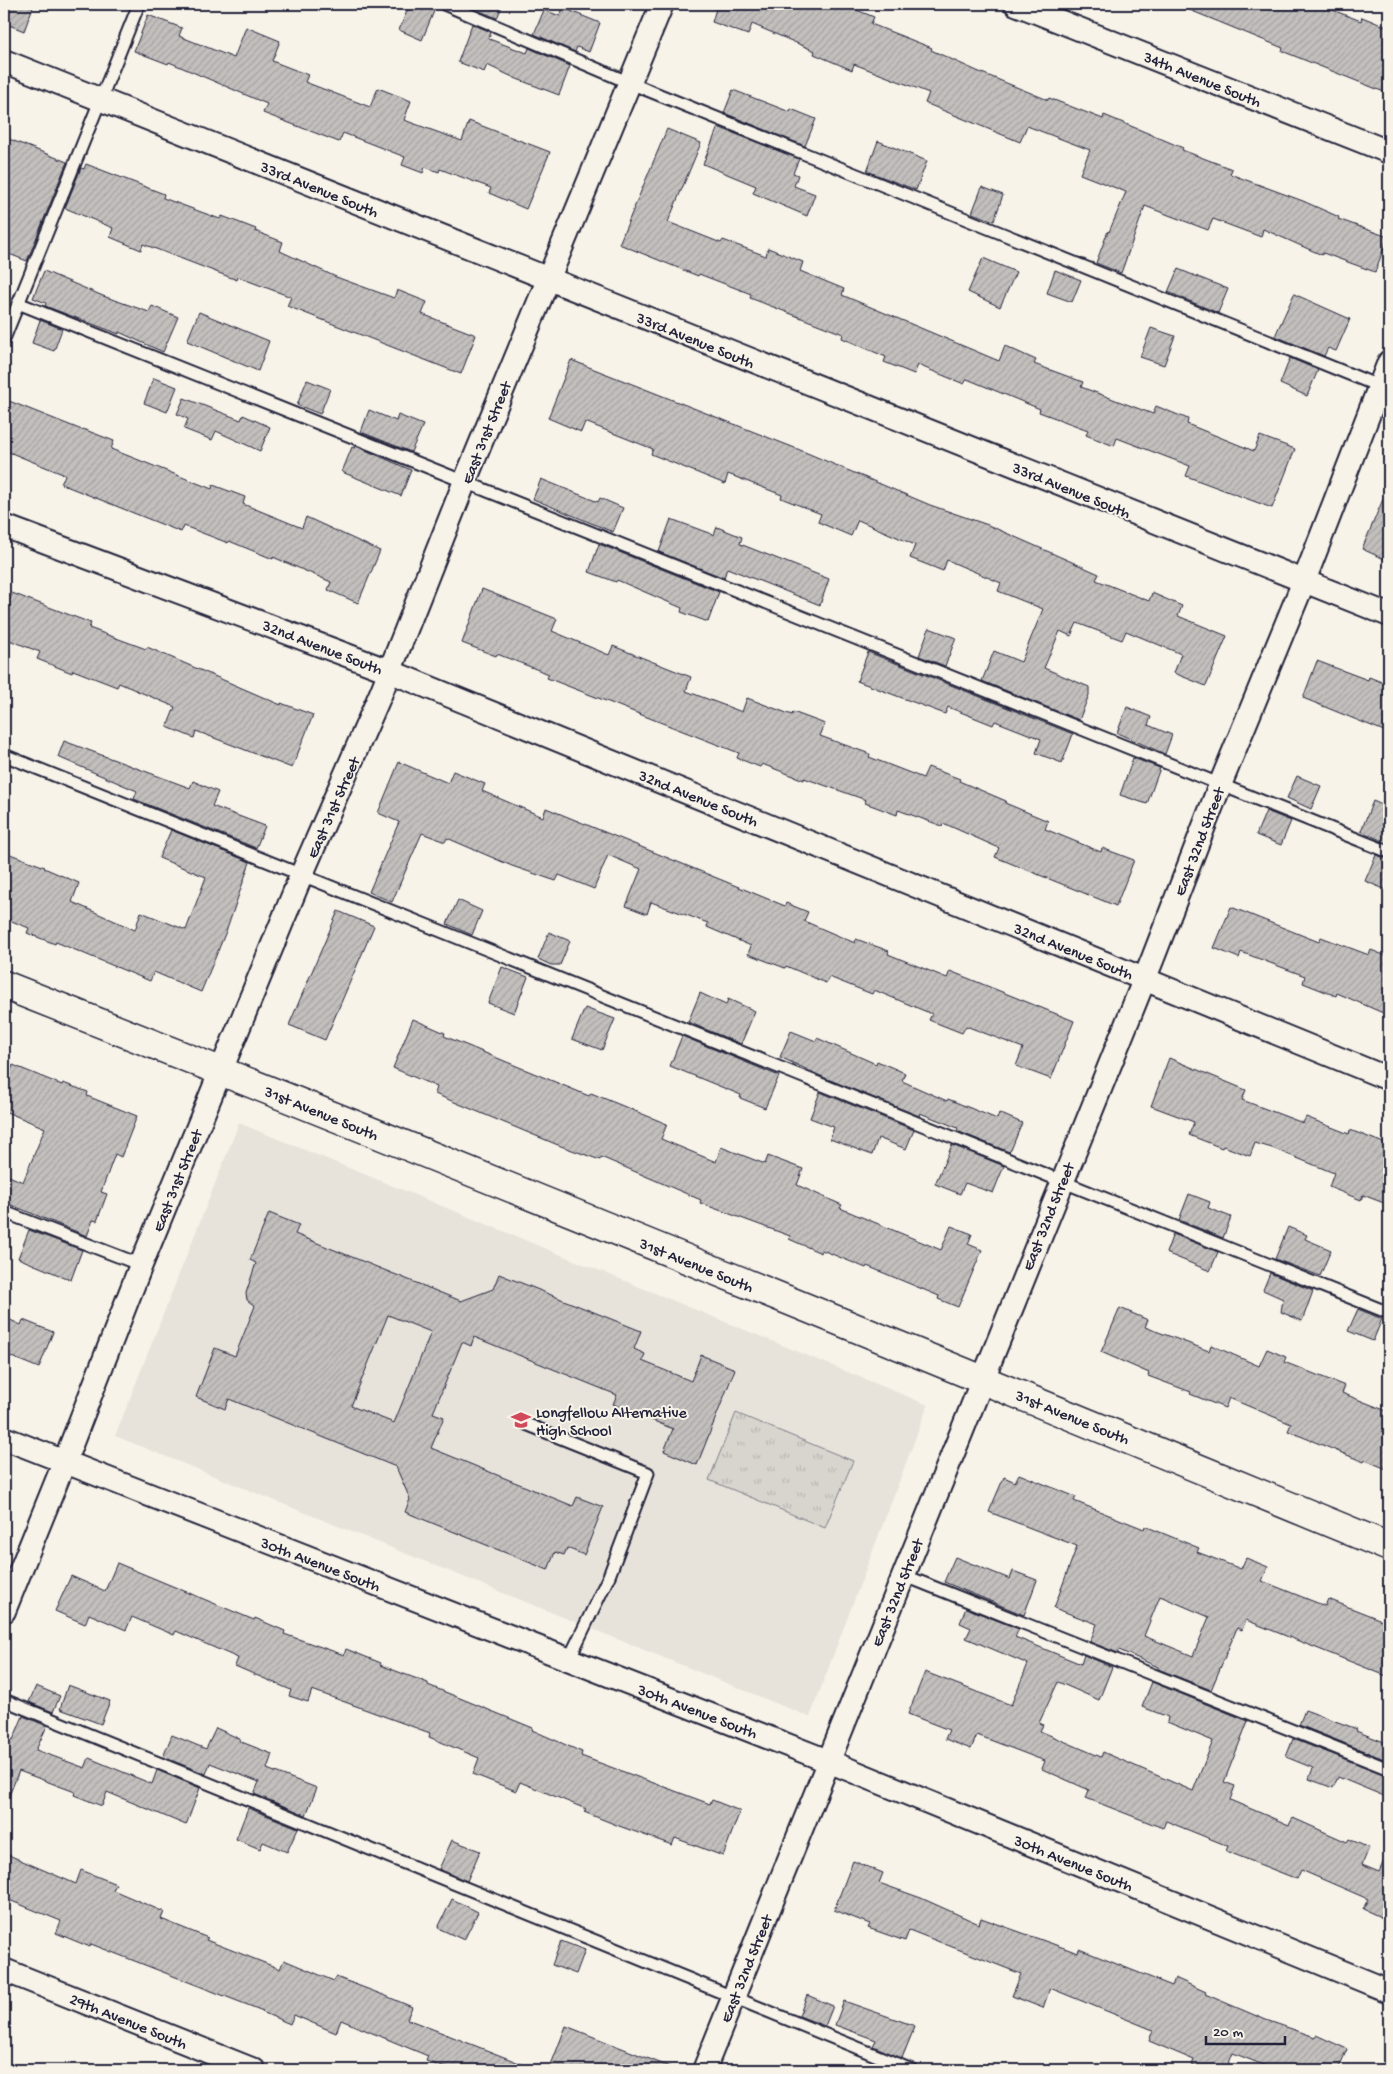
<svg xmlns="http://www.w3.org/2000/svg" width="1393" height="2074" viewBox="0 0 1393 2074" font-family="'Gochi Hand',sans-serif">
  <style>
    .built { fill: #e7e3db }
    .park { fill: url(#park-tufts); stroke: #7d7c85 }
    .building { fill: url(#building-hatch); stroke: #22223b; fill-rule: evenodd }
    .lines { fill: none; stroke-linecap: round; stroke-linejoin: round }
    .service-casing { stroke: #22223b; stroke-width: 15 }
    .minor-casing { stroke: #22223b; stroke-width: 26 }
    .tertiary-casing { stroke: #22223b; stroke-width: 31 }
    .service { stroke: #f7f3e8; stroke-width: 11 }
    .minor { stroke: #f7f3e8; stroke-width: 22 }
    .tertiary { stroke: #f7f3e8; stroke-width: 28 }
    .labels { text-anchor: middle; stroke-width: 4; stroke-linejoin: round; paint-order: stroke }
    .street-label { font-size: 16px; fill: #22223b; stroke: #f7f3e8 }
    .poi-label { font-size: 16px; fill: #22223b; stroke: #f7f3e8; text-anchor: start }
  </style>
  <defs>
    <pattern id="park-tufts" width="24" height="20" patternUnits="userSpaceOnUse" patternTransform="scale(1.25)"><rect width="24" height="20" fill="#d8d5cf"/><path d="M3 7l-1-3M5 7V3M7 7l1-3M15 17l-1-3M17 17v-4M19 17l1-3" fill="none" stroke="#b9b7b3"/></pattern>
    <pattern id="building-hatch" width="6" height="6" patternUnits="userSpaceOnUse" patternTransform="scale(1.25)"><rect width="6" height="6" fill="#c2bfbd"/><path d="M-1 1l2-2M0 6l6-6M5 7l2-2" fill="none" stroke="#a6a4a3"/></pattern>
  </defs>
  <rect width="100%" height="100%" fill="#f7f3e8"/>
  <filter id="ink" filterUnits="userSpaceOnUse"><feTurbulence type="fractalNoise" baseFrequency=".02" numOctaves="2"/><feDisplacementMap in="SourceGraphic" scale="10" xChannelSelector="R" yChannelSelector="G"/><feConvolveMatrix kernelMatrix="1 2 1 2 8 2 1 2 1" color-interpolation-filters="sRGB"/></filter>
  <g filter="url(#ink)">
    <path class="built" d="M239,1123L928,1405L810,1717L115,1436Z"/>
    <path class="park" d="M736,1413L853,1461L825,1528L709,1480Z"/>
    <g class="building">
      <path d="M4,4H34L24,31L4,23Z"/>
      <path d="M410,4H437L422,40L399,30Z"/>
      <path d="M479,4H503L497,18L477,10Z"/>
      <path d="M704,4H842L874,17L871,24L932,48L931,50L977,71L1048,100L1049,98L1103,119L1104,115L1138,129L1183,148L1182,150L1232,169L1230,174L1303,201L1339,217L1338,219L1388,237L1375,272L1323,253L1322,255L1263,229L1261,237L1213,219L1208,230L1145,206L1121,273L1096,263L1108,231L1109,232L1126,192L1080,174L1090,150L1027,126L1020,142L925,103L929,93L854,64L852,70L814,54L815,51L752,24L748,35L712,22L716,9Z"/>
      <path d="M1175,4H1317L1361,21L1362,17L1389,28V94L1282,51L1283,48Z"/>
      <path d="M563,8L600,23L589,52L577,47L575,52L534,34L544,10L560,16Z"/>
      <path d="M148,15L182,28L179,36L234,58L246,27L280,41L272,61L308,75L305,82L370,107L378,88L411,101L404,120L462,141L469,121L550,152L526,209L489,193L491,188L440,169L439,172L425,167L423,173L402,165L405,157L343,133L339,142L263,113L267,104L169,62L168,64L134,51Z"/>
      <path d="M472,24L491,32L489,39L527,53L529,48L570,66L559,95L517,79L487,65L484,72L458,62Z"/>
      <path d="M733,90L790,112L791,109L816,119L805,146L724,113Z"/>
      <path d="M718,127L799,159L793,173L798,175L794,186L815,194L807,216L753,193L756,186L703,164Z"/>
      <path d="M667,129L701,143L668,222L721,243L723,240L766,256L768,248L803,262L800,271L844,289L842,295L999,361L1005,346L1036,360L1034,364L1083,382L1081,387L1153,414L1156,406L1188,419L1187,424L1254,451L1260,436L1295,449L1272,508L1186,476L1190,466L1117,438L1114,446L1086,435L1088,430L1039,412L1040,409L967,379L964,384L918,365L914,374L884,362L886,357L842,338L843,334L750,298L751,294L699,274L698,276L619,244Z"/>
      <path d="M9,139L67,162L27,261L4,252V152Z"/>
      <path d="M878,141L927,161L916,190L867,171Z"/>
      <path d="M86,164L164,194L163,198L220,219L222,216L256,229L255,231L283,242L280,251L336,277L394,298L397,290L427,302L422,314L476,335L461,374L287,306L291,297L238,277L237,280L143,244L141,250L110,237L113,228L65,208L81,168L84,169Z"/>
      <path d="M982,187L1003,195L994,221L972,213Z"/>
      <path d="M983,258L1016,272L1000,307L968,292Z"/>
      <path d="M1178,269L1228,289L1218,313L1168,292Z"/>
      <path d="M1055,270L1081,280L1072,302L1047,293Z"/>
      <path d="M44,271L103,296L149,312L152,306L178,317L163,352L119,332V334L45,306L46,303L33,298Z"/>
      <path d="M1294,294L1350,319L1336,351L1328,348L1324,356L1275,336Z"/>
      <path d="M199,312L269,341L258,371L187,341Z"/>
      <path d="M40,320L62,329L54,351L32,343Z"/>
      <path d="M1151,328L1175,336L1164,365L1140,357Z"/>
      <path d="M1290,358L1318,370L1307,396L1280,384Z"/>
      <path d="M571,360L800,450L930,505L988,525L1099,574L1096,580L1149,601L1152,593L1182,606L1178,616L1227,636L1206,686L1174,673L1181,654L1126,631L1122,640L1077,623L1071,636L1060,631L1044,668L1089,687V695L1079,720L982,681L994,651L1021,662L1043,609L998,591L1001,583L947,560L943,571L910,558L915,545L858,520L851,536L818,522L821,514L781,498L782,495L728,474L725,484L651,454L653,449L585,422L581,432L548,418Z"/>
      <path d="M154,378L177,387L167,412L144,403Z"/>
      <path d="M307,380L330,389L320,414L297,405Z"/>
      <path d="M184,398L241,420L243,415L270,427L260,451L216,431L212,440L184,429L188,419L177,414Z"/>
      <path d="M4,399L82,430L83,429L114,441L111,449L212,489L213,485L245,497L243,504L302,528L306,517L380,551L358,603L328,590L331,582L273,557V559L229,541L228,543L184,526L181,532L61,484L65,475L4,450Z"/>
      <path d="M369,410L396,421L398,415L423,425L411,452L361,432Z"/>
      <path d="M356,446L411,470L401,496L342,472L352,447L355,448Z"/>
      <path d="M541,479L598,502L600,498L623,508L613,532L533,499Z"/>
      <path d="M1389,485V561L1362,549Z"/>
      <path d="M671,519L714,535L717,527L742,537L740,544L829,579L820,605L727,568L724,578L659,552Z"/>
      <path d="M599,544L719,592L708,622L681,612L682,608L617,580L616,582L589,572Z"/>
      <path d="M482,589L557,619L552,631L609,655L613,646L691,677L686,691L742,712L747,698L792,715L793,712L825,724L820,736L870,754L869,757L923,778L928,767L960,779L959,781L1006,801L1005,803L1048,821L1045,829L1101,852L1102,848L1134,860L1116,906L995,857L999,848L943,823L942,826L898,810L897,815L865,803L866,800L804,778V780L762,764L760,767L737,758L739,753L547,678L549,674L497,654L496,656L462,643Z"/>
      <path d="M12,593L91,623L89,628L146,649L147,647L281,705V703L313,715L292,768L196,731L194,738L167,727L175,707L119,683L117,687L73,670L72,673L37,659L40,652L4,638V615Z"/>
      <path d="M929,628L956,638L945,666L919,656Z"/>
      <path d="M868,652L1073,734L1062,763L1036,753L1041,739L995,721L993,725L948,707L945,714L857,681Z"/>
      <path d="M1317,661L1368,680L1369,677L1389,685V718L1384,731L1303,698Z"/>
      <path d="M1127,707L1151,717L1148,725L1172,735L1165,754L1117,733Z"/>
      <path d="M64,741L190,788L193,781L218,792L212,806L265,826L256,848L134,799L137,791L58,757Z"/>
      <path d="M1133,758L1160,768L1147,804L1120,795Z"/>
      <path d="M399,762L448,783L453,771L485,784L482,791L543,817L546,808L785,906L786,903L808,912L804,921L855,943L856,939L889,951L888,954L947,978L950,971L1074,1021L1051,1079L1016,1066L1023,1048L966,1026L962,1033L929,1020L932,1014L874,990L872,994L829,977L826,983L786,966L785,968L748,954L751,946L707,927L708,923L651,902L647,914L626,906L641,869L608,855L594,889L559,875L556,881L512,866L447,838L445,842L422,833L392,902L369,892L399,822L378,813Z"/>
      <path d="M1297,776L1321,786L1311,809L1287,798Z"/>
      <path d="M1373,801L1389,808V844L1361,831Z"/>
      <path d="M1266,811L1291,821L1281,845L1256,835Z"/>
      <path d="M171,830L250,862L227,929L201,992L154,972L150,981L56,942L55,944L27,933L29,928L4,918V871L10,854L45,867L44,868L79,883L72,902L135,930L141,912L186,930L206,877L159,858Z"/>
      <path d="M1376,855L1389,859V891L1365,881Z"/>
      <path d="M458,900L482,911L472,935L447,924Z"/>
      <path d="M1231,907L1319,942L1321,937L1369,955L1371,950L1389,957V1000L1383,1013L1337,993L1336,996L1303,983L1305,976L1241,952L1239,958L1214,948Z"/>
      <path d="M338,911L374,926L325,1040L289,1025Z"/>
      <path d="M549,932L570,941L560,965H551L538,959Z"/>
      <path d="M502,967L528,977L514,1013L488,1003Z"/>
      <path d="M700,993L726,1005L728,999L755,1011L741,1044L688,1022Z"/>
      <path d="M585,1008L615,1019L602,1050L572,1039Z"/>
      <path d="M413,1019L445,1033L444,1036L589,1096L591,1093L667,1124L661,1139L716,1162L721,1147L765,1164L768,1156L803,1169L797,1185L842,1205L840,1208L941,1250L951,1226L972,1234L968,1244L982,1250L958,1307L938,1299L939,1296L867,1266L866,1268L822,1250L821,1253L789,1239L790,1236L700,1203L701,1200L601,1157L600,1160L558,1145L435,1094L437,1087L393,1068Z"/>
      <path d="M791,1031L816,1041L817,1038L876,1064L877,1061L905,1073L902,1081L947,1101L948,1099L997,1119L999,1113L1022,1123L1011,1150L1009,1152L957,1131L958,1128L920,1113L919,1116L825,1078L780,1057Z"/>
      <path d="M682,1036L779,1076L765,1108L740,1098L741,1095L670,1066Z"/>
      <path d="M1169,1058L1246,1090L1242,1100L1303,1123L1306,1117L1349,1134L1350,1130L1389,1145V1205L1363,1195L1361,1200L1329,1187L1334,1173L1272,1148L1255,1143L1250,1156L1223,1146L1222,1148L1189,1135L1194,1122L1151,1106Z"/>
      <path d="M13,1065L62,1085L63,1083L88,1092L87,1096L137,1116L121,1157L115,1154L101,1192L107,1194L97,1221L93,1220L87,1236L4,1202V1174L23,1182L45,1128L4,1111V1089Z"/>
      <path d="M820,1092L914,1130L906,1149L878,1138L872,1155L830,1139L834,1127L810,1118Z"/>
      <path d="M952,1145L1004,1166L993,1193L965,1183L960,1194L935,1184Z"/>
      <path d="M1189,1194L1210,1202L1208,1208L1231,1217L1223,1238L1179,1220Z"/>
      <path d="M269,1213L299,1225L295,1234L461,1301L493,1289L499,1274L641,1331L634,1349L645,1354L642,1361L691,1381L701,1355L735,1369L697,1465L664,1451L673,1429L613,1404L617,1395L474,1337L471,1346L462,1342L433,1413L444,1417L431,1448L573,1506L577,1497L603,1507L584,1555L567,1548L564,1555L555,1552L548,1570L405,1512L410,1499L396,1467L229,1399L225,1409L196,1397L215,1348L235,1356L255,1306L247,1300L246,1293L256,1263L250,1260ZM388,1315L431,1332L394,1423L351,1406Z"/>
      <path d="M1288,1227L1307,1235L1305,1239L1331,1250L1320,1276L1275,1259Z"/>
      <path d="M29,1230L82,1250L71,1280L18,1258Z"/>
      <path d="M1173,1234L1218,1252L1210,1271L1166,1253Z"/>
      <path d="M1270,1273L1313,1291L1302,1321L1281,1312L1283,1299L1263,1290Z"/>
      <path d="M1120,1308L1148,1320L1145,1327L1209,1351L1211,1345L1259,1366L1267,1349L1286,1357L1284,1362L1345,1386L1342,1393L1389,1412V1470L1365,1460L1364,1462L1288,1431L1291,1424L1229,1398L1225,1408L1190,1394L1191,1392L1148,1376L1149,1373L1101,1352Z"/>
      <path d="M1358,1309L1382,1319L1373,1341L1348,1331Z"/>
      <path d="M4,1317L21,1325L23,1320L53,1332L39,1368L4,1354Z"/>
      <path d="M1019,1474L1076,1497L1074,1501L1144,1529L1145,1526L1199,1548L1197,1552L1241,1569L1246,1558L1268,1567L1262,1581L1325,1606L1328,1599L1389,1623V1677L1246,1620L1242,1630L1237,1628L1211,1690L1158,1669V1667L1119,1650L1118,1653L1090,1642L1097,1624L1054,1608L1077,1546L989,1512L1004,1477L1015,1482ZM1160,1596L1209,1617L1193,1656L1144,1636Z"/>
      <path d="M955,1557L1010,1579L1013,1571L1037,1580L1024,1615L944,1582Z"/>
      <path d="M117,1563L254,1620L255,1618L285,1631L284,1634L344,1655L346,1649L381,1663L380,1665L428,1683V1685L533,1728L532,1730L582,1752L581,1756L710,1804L712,1800L740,1811L723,1856L675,1838L672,1845L619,1826L584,1812L586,1809L520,1782L516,1791L473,1774L479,1758L429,1737L430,1733L312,1690L308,1702L289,1696L291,1690L235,1666L238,1658L176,1631L174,1635L132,1617L126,1630L89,1614L85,1624L55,1611L71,1576L105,1591Z"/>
      <path d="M966,1608L1019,1629L1015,1637L1081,1664L1084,1655L1112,1667L1099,1700L1058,1682L1039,1723L1043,1725L1040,1731L1101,1757L1103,1752L1193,1791L1213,1741L1167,1722L1168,1717L1142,1707L1152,1682L1248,1721L1224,1782L1235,1786L1230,1800L1289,1825L1293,1818L1347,1842L1349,1839L1369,1848L1362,1865L1379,1872L1389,1849V1921L1363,1909L1368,1899L1301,1870L1297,1879L1226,1851L1228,1846L1166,1821L1163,1828L1086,1798L1089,1790L1042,1769L1045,1761L977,1735L971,1749L945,1739L949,1730L908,1714L925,1672L1011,1705L1028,1664L966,1638L971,1628L960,1623Z"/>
      <path d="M68,1685L110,1701L101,1724L60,1709Z"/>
      <path d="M36,1686L60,1696L53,1712L29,1702Z"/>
      <path d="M1305,1710L1357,1729L1356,1731L1389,1744V1761L1299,1725Z"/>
      <path d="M23,1716L47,1726L36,1750L85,1768L89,1758L152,1784L157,1770L200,1788L186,1825L107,1792L102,1806L74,1795L75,1792L19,1771L4,1808V1753L10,1738L13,1740Z"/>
      <path d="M216,1728L240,1739L239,1741L272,1754L267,1769L317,1788L306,1815L254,1794L259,1782L210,1763L206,1774L163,1757L172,1735L206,1749Z"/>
      <path d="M1293,1739L1389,1776V1784L1384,1796L1338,1777L1333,1788L1309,1779L1313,1768L1286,1757Z"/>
      <path d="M248,1808L298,1828L287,1852L263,1842L260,1849L236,1839Z"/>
      <path d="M452,1840L480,1851L467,1881L439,1869Z"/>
      <path d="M4,1853L76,1884L81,1870L116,1884L113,1890L164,1912L161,1919L208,1938L206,1940L280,1969L284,1960L334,1981L336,1977L386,1996L412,2007L407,2019L532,2068V2070H451L426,2061L428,2056L341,2020L336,2033L294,2015L290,2024L262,2012L263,2011L91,1944L90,1947L56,1933L61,1921L4,1898Z"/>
      <path d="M853,1861L883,1873L879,1883L921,1898L979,1924L981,1918L1078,1953L1079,1949L1172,1986L1175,1978L1206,1992L1205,1994L1266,2020L1315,2037L1316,2035L1347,2049L1338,2070H1276L1233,2053L1226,2070H1203L1192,2065L1194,2060L1149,2041L1153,2030L1050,1988L1043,2008L1012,1996L1021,1974L909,1930L905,1941L868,1928L870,1924L834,1910Z"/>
      <path d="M452,1899L478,1912L464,1940L438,1928Z"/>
      <path d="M561,1941L585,1950L576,1974L552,1965Z"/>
      <path d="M807,1995L833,2006L825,2026L799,2016Z"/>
      <path d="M844,2001L915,2026L902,2058L873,2046L876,2040L835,2025Z"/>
      <path d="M566,2026L675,2069V2070H549Z"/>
    </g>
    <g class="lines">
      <defs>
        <g id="service">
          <path d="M444,4L630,83L1381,387"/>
          <path d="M18,303L1389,852"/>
          <path d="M4,339L139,4"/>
          <path d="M4,755L1389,1313"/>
          <path d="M4,1212L141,1265"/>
          <path d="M526,1424L648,1473L609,1576L569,1659"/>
          <path d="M903,1575L1389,1769"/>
          <path d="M4,1700L912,2070"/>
        </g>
        <g id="minor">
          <path d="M1016,4L1389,152"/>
          <path d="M4,61L1389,615"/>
          <path d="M4,526L389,671L1389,1079"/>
          <path d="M4,1438L828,1761L1389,1991"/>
          <path d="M4,1611L64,1463L141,1265L301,876L381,693L465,481L662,4"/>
          <path d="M4,1970L254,2070"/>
          <path d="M704,2070L1153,958L1220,785L1304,581L1389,362"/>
        </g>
        <path id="tertiary" d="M4,985C467,1168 929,1357 1389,1547"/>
      </defs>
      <use href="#service" class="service-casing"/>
      <use href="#minor" class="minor-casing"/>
      <use href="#tertiary" class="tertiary-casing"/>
      <use href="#service" class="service"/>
      <use href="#minor" class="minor"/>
      <use href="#tertiary" class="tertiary"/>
    </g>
  </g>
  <defs>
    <symbol id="school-bare" viewBox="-9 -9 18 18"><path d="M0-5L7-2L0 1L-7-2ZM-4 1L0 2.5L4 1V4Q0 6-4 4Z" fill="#d1495b" stroke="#f7f3e8" stroke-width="2.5" paint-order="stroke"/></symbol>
  </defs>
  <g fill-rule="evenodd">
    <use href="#school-bare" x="507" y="1406" width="28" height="28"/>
  </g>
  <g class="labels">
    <g class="street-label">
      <text transform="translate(1203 78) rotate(22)" y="6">34th Avenue South</text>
      <text transform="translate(320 188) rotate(22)" y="6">33rd Avenue South</text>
      <text transform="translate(696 339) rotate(22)" y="6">33rd Avenue South</text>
      <text transform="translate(485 432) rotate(-68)" y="6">East 31st Street</text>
      <text transform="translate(1072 489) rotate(22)" y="6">33rd Avenue South</text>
      <text transform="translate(323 646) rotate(21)" y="6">32nd Avenue South</text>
      <text transform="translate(699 797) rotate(22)" y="6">32nd Avenue South</text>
      <text transform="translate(332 807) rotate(-66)" y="6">East 31st Street</text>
      <text transform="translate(1198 841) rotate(-69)" y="6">East 32nd Street</text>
      <text transform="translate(1074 950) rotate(22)" y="6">32nd Avenue South</text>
      <text transform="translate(322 1112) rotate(22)" y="6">31st Avenue South</text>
      <text transform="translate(176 1180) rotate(-68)" y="6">East 31st Street</text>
      <text transform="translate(1047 1216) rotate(-68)" y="6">East 32nd Street</text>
      <text transform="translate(697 1264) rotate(22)" y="6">31st Avenue South</text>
      <text transform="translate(1073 1416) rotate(22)" y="6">31st Avenue South</text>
      <text transform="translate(321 1563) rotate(21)" y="6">30th Avenue South</text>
      <text transform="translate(896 1592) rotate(-68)" y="6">East 32nd Street</text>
      <text transform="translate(698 1710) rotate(21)" y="6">30th Avenue South</text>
      <text transform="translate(1074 1862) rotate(22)" y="6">30th Avenue South</text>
      <text transform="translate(745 1968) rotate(-68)" y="6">East 32nd Street</text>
      <text transform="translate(129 2020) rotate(22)" y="6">29th Avenue South</text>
    </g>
    <g class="poi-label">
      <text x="536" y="1417">Longfellow Alternative<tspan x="536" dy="18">High School</tspan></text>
    </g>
  </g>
  <rect width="1393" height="2074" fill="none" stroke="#f7f3e8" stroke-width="20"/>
  <rect x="10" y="10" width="1373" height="2054" fill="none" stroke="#22223b" stroke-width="2" filter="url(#ink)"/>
  <path d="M1206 2036v8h79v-8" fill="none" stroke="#22223b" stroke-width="2.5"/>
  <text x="1213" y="2036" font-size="15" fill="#22223b" stroke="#f7f3e8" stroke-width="4" paint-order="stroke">20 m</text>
</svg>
